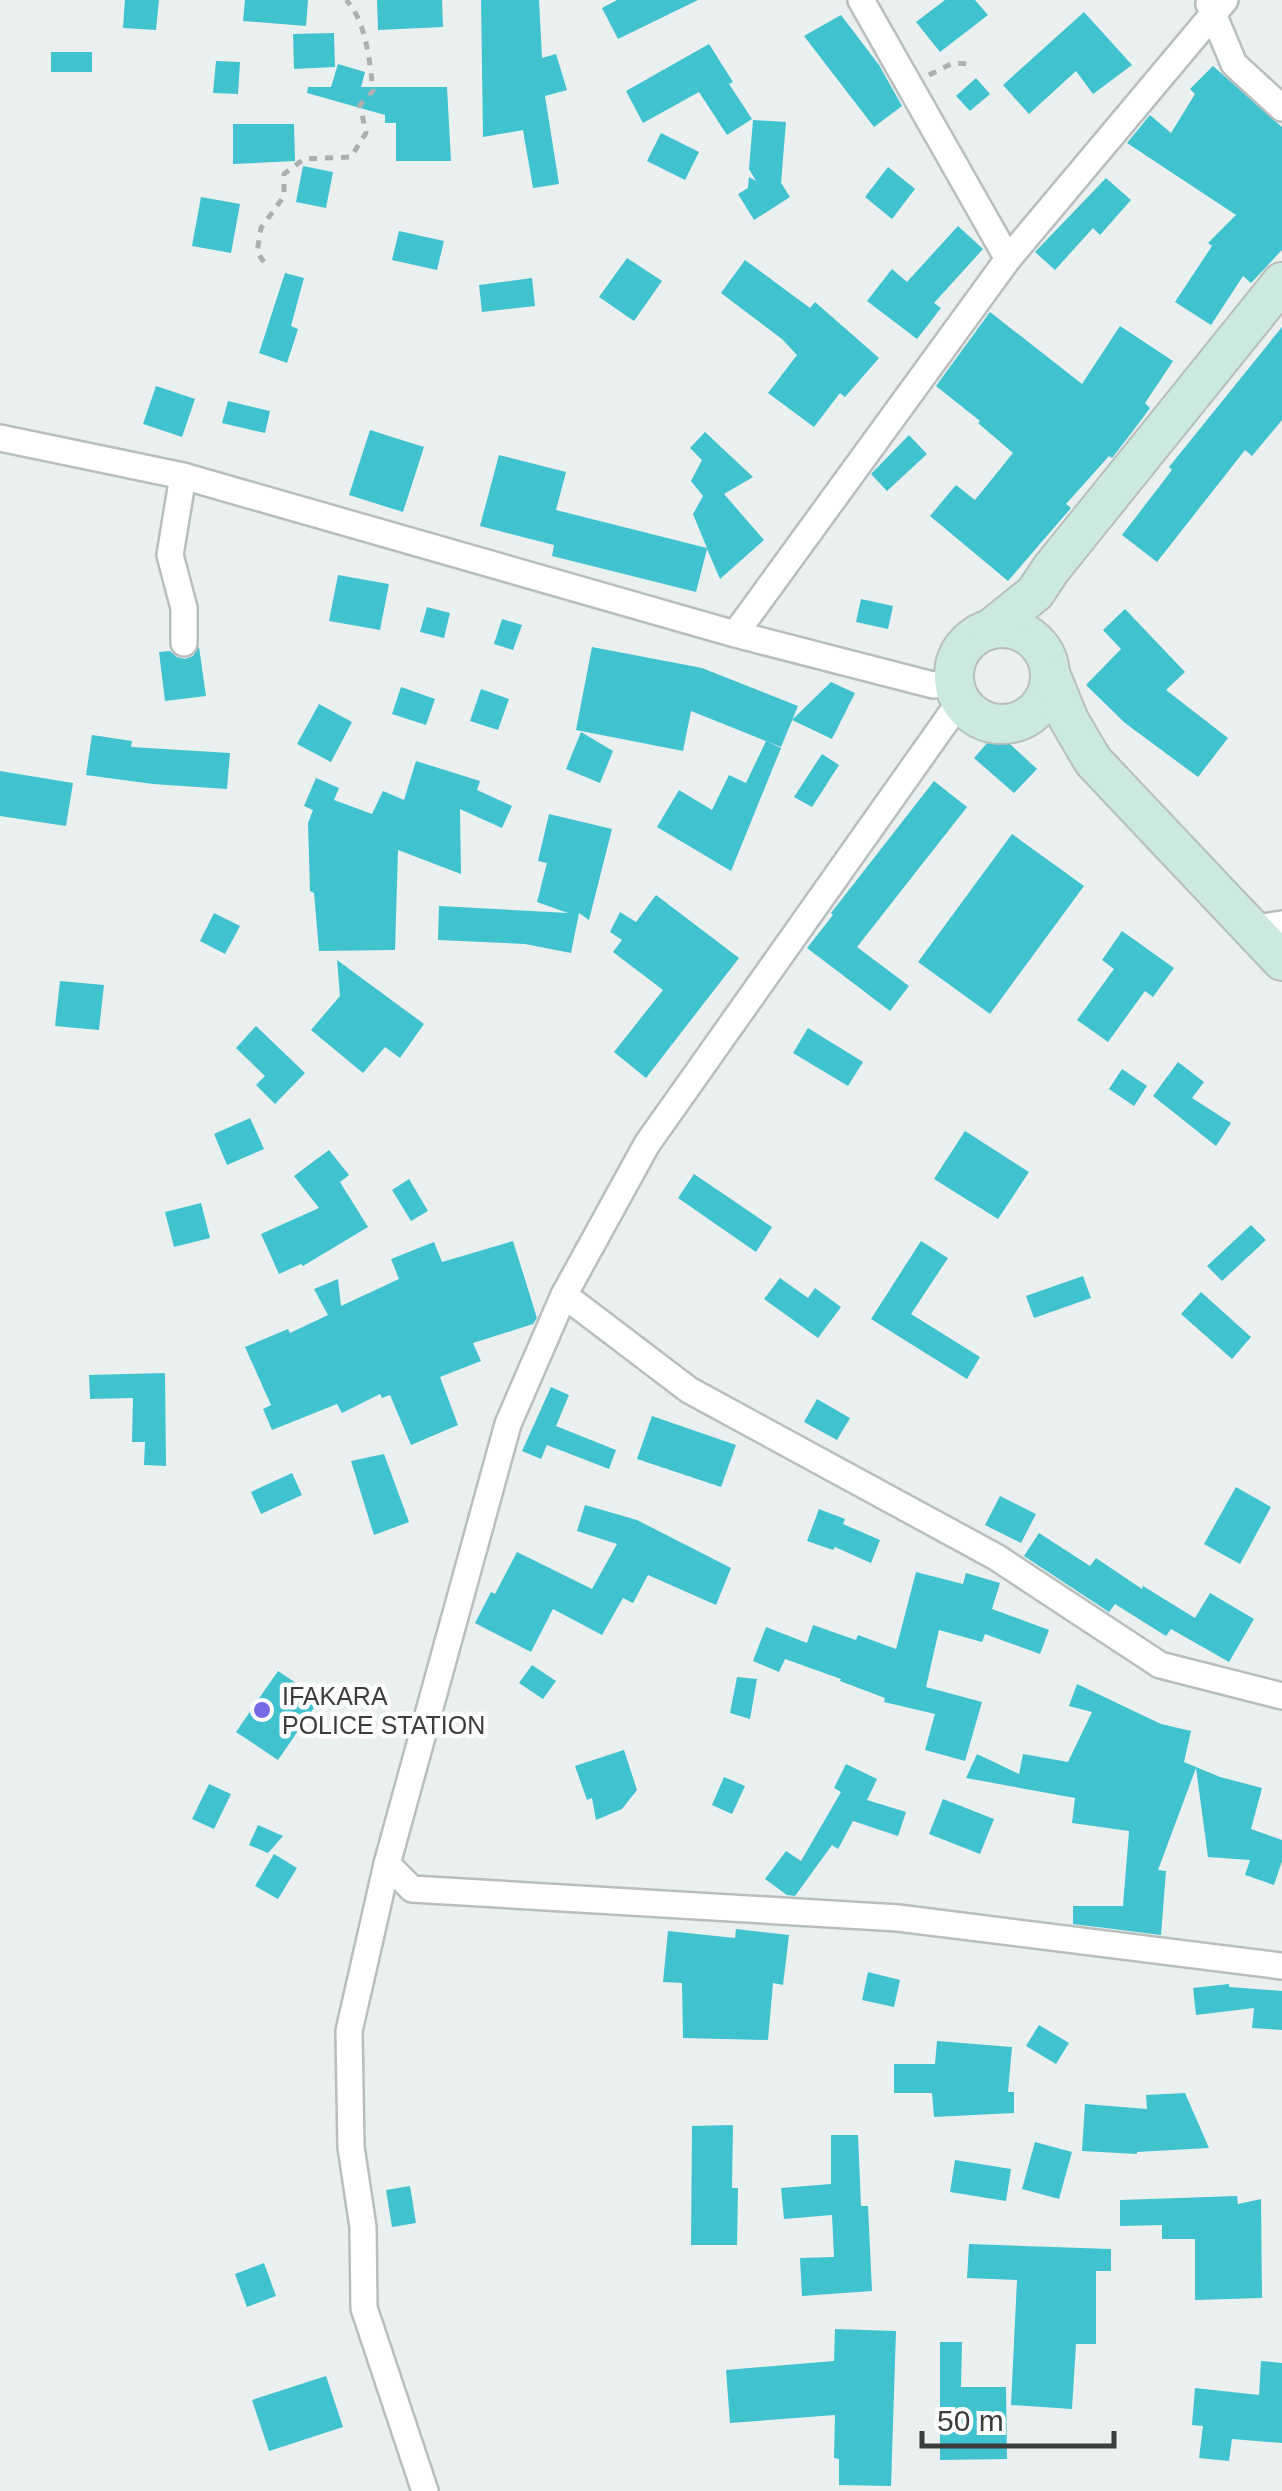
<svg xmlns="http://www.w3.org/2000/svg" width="1282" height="2491" viewBox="0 0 1282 2491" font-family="Helvetica,sans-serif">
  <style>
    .building { fill: #41c2cf }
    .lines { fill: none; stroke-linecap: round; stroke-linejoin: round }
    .minor-casing { stroke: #b8bebd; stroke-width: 30 }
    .secondary-casing { stroke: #b8bebd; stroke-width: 42 }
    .path { stroke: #acb1b0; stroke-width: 5; stroke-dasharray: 8 8; stroke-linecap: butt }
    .minor { stroke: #fff; stroke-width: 25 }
    .secondary { stroke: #cce9de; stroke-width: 38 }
    .poi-dot { fill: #766be5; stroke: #fff; stroke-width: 4 }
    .labels { text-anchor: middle; stroke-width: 9; stroke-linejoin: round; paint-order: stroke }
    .poi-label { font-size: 25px; fill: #3b3d3d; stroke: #fff; text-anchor: start }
  </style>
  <rect width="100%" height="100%" fill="#eaf0ef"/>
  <g class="building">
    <path d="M125,0H159L156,30L123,28Z"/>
    <path d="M245,0H308L306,26L243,21Z"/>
    <path d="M377,0H442L443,27L378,30Z"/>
    <path d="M481,0H539L542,58L556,54L567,90L545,96L559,184L533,188L523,130L483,137Z"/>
    <path d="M617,0H698L618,39L602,8Z"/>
    <path d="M945,0H975L988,15L940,52L916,22Z"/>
    <path d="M1084,12L1132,65L1093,94L1076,71L1029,114L1003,85Z"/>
    <path d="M841,15L879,65L902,106L874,127L804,36Z"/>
    <path d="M334,33L335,67L294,69L293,34Z"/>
    <path d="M709,44L733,82L729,84L752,119L727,135L699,92L643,123L626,91Z"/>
    <rect x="51" y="52" width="41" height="20"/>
    <path d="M216,61L240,62L238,94L213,93Z"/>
    <path d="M338,64L365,72L361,87H447L451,161H396V123H385V115L307,93L308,87H331Z"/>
    <path d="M1213,66L1282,127V250L1251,283L1243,276L1211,325L1175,302L1212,246L1208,243L1236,215L1127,143L1150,115L1171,133L1195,94L1190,89Z"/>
    <path d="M976,78L990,94L970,111L956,96Z"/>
    <path d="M753,120L786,122L781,183L790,197L754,220L738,194L748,188L749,177L756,181L749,169Z"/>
    <path d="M233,124H294L295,161L233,164Z"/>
    <path d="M661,133L699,152L685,180L647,161Z"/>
    <path d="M303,166L333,172L326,208L296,202Z"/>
    <path d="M888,167L915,189L892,219L865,197Z"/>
    <path d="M1106,178L1131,200L1100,235L1093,228L1055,270L1035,252Z"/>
    <path d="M201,197L240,204L231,253L192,246Z"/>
    <path d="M958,226L983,249L934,303L941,308L917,339L867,301L892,269L907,282Z"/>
    <path d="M399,231L444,241L437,270L392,260Z"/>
    <path d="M627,258L662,281L634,321L599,297Z"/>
    <path d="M745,260L810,308L815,302L879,358L845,397L840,393L814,427L768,393L797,355L782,339L721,293Z"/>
    <path d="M285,273L304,278L291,326L298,329L287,363L259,353Z"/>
    <path d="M532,278L535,306L482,312L479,285Z"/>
    <path d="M990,312L1082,384L1120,326L1173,361L1145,403L1150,408L1139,423L1112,458L1109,456L1066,504L1071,508L1008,581L930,516L956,485L975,500L1013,453L978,423L980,421L936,386Z"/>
    <path d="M1282,327V420L1252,456L1245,450L1157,562L1122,535L1172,470L1169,467Z"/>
    <path d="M156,386L195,399L182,437L143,424Z"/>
    <path d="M228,401L270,411L265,433L222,423Z"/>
    <path d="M370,430L424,447L403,512L349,495Z"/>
    <path d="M705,432L753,477L724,494L764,540L720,579L707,549L696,592L552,556L554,545L480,526L499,455L566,472L556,510L707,548L693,514L703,496L691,481L702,460L690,448Z"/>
    <path d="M909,435L927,454L887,491L871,474Z"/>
    <path d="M338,575L389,584L380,630L329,621Z"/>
    <path d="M861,599L893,606L888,629L856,622Z"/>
    <path d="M427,607L450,613L444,638L420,632Z"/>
    <path d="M1125,609L1185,672L1166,690L1228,738L1198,777L1125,723L1086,685L1121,649L1103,630Z"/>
    <path d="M502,619L522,625L513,650L494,644Z"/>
    <path d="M199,647L206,696L165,701L159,652L170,651L177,657L185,659L193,656Z"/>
    <path d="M592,647L702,668L798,706L781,747L691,711L683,751L576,730Z"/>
    <path d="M831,682L855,693L832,739L792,720Z"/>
    <path d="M401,687L435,699L426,725L392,714Z"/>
    <path d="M481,689L509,699L498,730L470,721Z"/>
    <path d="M319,704L352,722L331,762L297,744Z"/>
    <path d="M581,732L613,751L600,783L566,769Z"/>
    <path d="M997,732L1037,769L1014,793L974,758Z"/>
    <path d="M92,735L132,741L131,747L230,753L227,789L153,784L86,775Z"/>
    <path d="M766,741L781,748L731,871L657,827L679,790L712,810L729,775L746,783Z"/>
    <path d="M822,754L839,765L812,807L794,797Z"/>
    <path d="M416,761L480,781L477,790L512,806L502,828L460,809L461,874L398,850L395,950L319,951L314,893L310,891L308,823L313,810L304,806L316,778L339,788L334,800L372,814L383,791L404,800Z"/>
    <path d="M0,771L73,783L66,826L0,816Z"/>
    <path d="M934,781L967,807L857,947L909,986L890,1011L807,948L833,915L831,913Z"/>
    <path d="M549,814L612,829L589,920L579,913L571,953L525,944L438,940L439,906L568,913L537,902L547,863L538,861Z"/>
    <path d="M1012,834L1084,886L990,1014L918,962Z"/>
    <path d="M656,895L739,958L646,1078L614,1052L663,990L613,952L622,940L610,932L620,912L636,922Z"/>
    <path d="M214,913L240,926L225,954L200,941Z"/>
    <path d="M1122,931L1174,968L1153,997L1145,991L1108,1042L1077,1020L1114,969L1102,960Z"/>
    <path d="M337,960L424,1024L400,1058L385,1047L363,1073L311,1030L340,996Z"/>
    <path d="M60,981L104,985L99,1030L55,1026Z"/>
    <path d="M256,1026L305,1073L275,1104L256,1085L265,1076L236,1048Z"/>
    <path d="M808,1028L863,1062L848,1086L793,1053Z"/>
    <path d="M1178,1062L1204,1082L1192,1098L1231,1123L1216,1146L1153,1096Z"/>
    <path d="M1122,1069L1147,1086L1134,1106L1109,1089Z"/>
    <path d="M250,1118L264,1149L227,1165L214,1134Z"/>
    <path d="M965,1131L1029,1172L998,1219L934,1179Z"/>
    <path d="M329,1150L349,1175L340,1182L368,1227L303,1266L301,1264L279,1274L261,1234L319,1208L294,1176Z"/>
    <path d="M694,1174L772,1227L756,1252L678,1198Z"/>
    <path d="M409,1179L428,1211L411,1221L392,1190Z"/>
    <path d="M201,1203L210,1238L174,1247L165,1212Z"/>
    <path d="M1251,1225L1266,1240L1222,1281L1207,1266Z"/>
    <path d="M513,1241L537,1318L533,1324L473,1343L481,1361L440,1377L458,1425L411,1445L390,1395L382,1398L380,1394L342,1413L337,1404L272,1430L263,1409L271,1405L245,1347L288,1329L290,1333L328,1315L314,1289L338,1279L341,1306L399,1279L391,1259L434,1242L442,1262Z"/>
    <path d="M921,1241L948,1258L911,1314L980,1357L967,1379L871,1319Z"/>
    <path d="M1083,1276L1091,1298L1034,1318L1026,1296Z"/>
    <path d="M780,1278L808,1298L815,1288L841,1307L818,1338L764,1299Z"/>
    <path d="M1201,1292L1251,1337L1232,1359L1181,1314Z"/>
    <path d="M165,1373L166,1466L144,1465L145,1442H132L133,1398L90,1399L89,1375Z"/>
    <path d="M551,1387L569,1395L556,1426L616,1450L609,1469L547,1445L541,1459L522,1451Z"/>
    <path d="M817,1399L850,1418L837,1440L804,1422Z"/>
    <path d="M652,1416L736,1445L721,1487L637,1459Z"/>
    <path d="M384,1454L409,1522L374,1535L351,1461Z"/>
    <path d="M292,1473L302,1495L261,1514L251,1492Z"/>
    <path d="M1236,1487L1271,1507L1240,1564L1204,1544Z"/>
    <path d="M1000,1496L1036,1514L1021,1543L985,1525Z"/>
    <path d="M585,1505L637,1520L731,1568L716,1605L648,1575L633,1603L623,1598L602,1635L553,1609L531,1652L475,1623L491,1592L495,1594L517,1552L592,1589L617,1544L577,1531Z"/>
    <path d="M819,1509L845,1519L843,1524L880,1540L871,1563L835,1547L833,1550L807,1541Z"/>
    <path d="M1039,1533L1090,1566L1096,1558L1142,1589L1143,1586L1195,1618L1210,1593L1254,1619L1229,1662L1171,1629L1166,1636L1115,1604L1109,1612L1024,1556Z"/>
    <path d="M916,1572L963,1584L966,1573L1000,1583L992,1609L1049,1630L1040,1654L985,1634L982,1642L939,1630L926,1687L982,1702L965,1761L925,1750L935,1714L884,1702L885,1698L840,1681L841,1679L785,1659L779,1672L753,1661L766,1627L807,1643L813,1625L856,1640L858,1635L896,1649Z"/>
    <path d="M532,1665L556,1681L543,1699L519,1683Z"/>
    <path d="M278,1671L320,1699L278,1760L236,1732Z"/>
    <path d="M737,1677L757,1679L750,1719L730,1713Z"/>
    <path d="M1077,1684L1161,1724L1191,1731L1184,1762L1220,1777L1262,1788L1251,1829L1282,1840V1861L1274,1885L1245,1875L1250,1860L1208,1857L1196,1768L1158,1870L1166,1871L1161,1935L1073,1924V1906H1123L1129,1831L1072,1823L1075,1798L966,1778L977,1754L1019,1774L1023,1754L1068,1762L1092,1712L1069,1706Z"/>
    <path d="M624,1750L637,1790L622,1809L596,1820L592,1798L587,1800L575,1766Z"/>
    <path d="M846,1764L877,1779L867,1800L906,1812L898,1836L853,1821L838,1849L832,1845L795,1896L787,1895L765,1879L786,1851L801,1861L841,1792L834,1788Z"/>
    <path d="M724,1777L745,1786L732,1814L712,1805Z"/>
    <path d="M209,1784L231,1794L214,1829L192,1819Z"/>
    <path d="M943,1799L994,1819L980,1854L929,1834Z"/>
    <path d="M258,1825L283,1836L268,1853L249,1845Z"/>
    <path d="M274,1854L297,1868L278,1899L255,1886Z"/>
    <path d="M736,1929L789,1935L783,1985L773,1983L768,2040L683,2038L682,1983L663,1982L668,1931L735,1938Z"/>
    <path d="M868,1972L900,1980L894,2007L862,2000Z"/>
    <path d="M1229,1984V1987L1282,1991V2030L1252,2028L1254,2008L1196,2015L1193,1988Z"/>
    <path d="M1039,2025L1069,2043L1056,2064L1026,2046Z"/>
    <path d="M937,2041L1012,2047L1008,2092H1014V2113L934,2117L932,2093H894V2064H935Z"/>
    <path d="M1185,2093L1209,2148L1137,2152V2154L1082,2151L1085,2104L1147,2109L1146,2095Z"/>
    <path d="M733,2125L732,2188H738L737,2245H691L692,2126Z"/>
    <path d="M831,2135H858L861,2206H868L872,2291L802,2296L800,2258L834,2257L832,2215L784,2219L781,2188L831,2184Z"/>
    <path d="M1035,2142L1072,2152L1059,2199L1022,2189Z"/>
    <path d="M955,2160L1011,2169L1006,2201L950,2192Z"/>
    <path d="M410,2186L416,2223L392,2227L386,2190Z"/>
    <path d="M1237,2196L1238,2204L1261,2199L1262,2298L1195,2300V2239H1162V2225L1120,2226V2200Z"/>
    <path d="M969,2244L1111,2249V2271H1096V2344H1076L1072,2409L1011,2405L1017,2280L967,2278Z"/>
    <path d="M264,2263L276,2296L247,2307L235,2274Z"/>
    <path d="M835,2329L896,2331L891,2486L839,2485V2459L834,2458L835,2415L730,2423L726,2370L834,2361Z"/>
    <path d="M940,2342H962L961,2387H1006L1007,2459L940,2460Z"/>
    <path d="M1261,2361L1282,2363V2443L1232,2439L1229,2461L1199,2458L1203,2426L1192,2425L1195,2388L1259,2395Z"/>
    <path d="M326,2376L343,2427L269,2451L252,2400Z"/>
  </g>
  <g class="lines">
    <defs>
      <g id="minor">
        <path d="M861,0L1008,259"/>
        <path d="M1209,4L1234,64L1282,108"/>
        <path d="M0,438L183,476L735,634L933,685L955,682"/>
        <path d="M183,476L170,555L184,608V643"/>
        <path d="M735,634L1008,259L1225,0"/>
        <path d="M961,700L647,1144L564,1295L508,1424L387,1864L412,1889L898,1918L1282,1966"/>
        <path d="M1251,929L1282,924"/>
        <path d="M564,1295L689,1390L996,1557L1160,1665L1282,1696"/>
        <path d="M387,1864L349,2031L351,2147L363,2227L364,2308L425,2491"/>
      </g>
      <g id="secondary">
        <circle cx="1002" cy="676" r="48"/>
        <path d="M989,630L1035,593L1051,569L1282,282"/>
        <path d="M1051,676L1069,720L1093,761L1282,961"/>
      </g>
    </defs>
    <use href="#minor" class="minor-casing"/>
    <use href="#secondary" class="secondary-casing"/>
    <g class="path">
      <path d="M929,75L953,63L972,64"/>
      <path d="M264,262L257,252L261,228L284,196V174L304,159L351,157L366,133L360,105L373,91C370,63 366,20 346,0"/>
    </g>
    <use href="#minor" class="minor"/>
    <use href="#secondary" class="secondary"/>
  </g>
  <circle class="poi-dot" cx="262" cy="1710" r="10"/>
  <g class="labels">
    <g class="poi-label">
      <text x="282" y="1705">IFAKARA<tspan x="282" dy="29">POLICE STATION</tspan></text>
    </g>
  </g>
  <path d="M922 2431v15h192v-15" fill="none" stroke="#3b3d3d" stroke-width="5"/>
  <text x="937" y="2431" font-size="30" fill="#3b3d3d" stroke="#ffffff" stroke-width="8" paint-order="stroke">50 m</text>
</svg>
